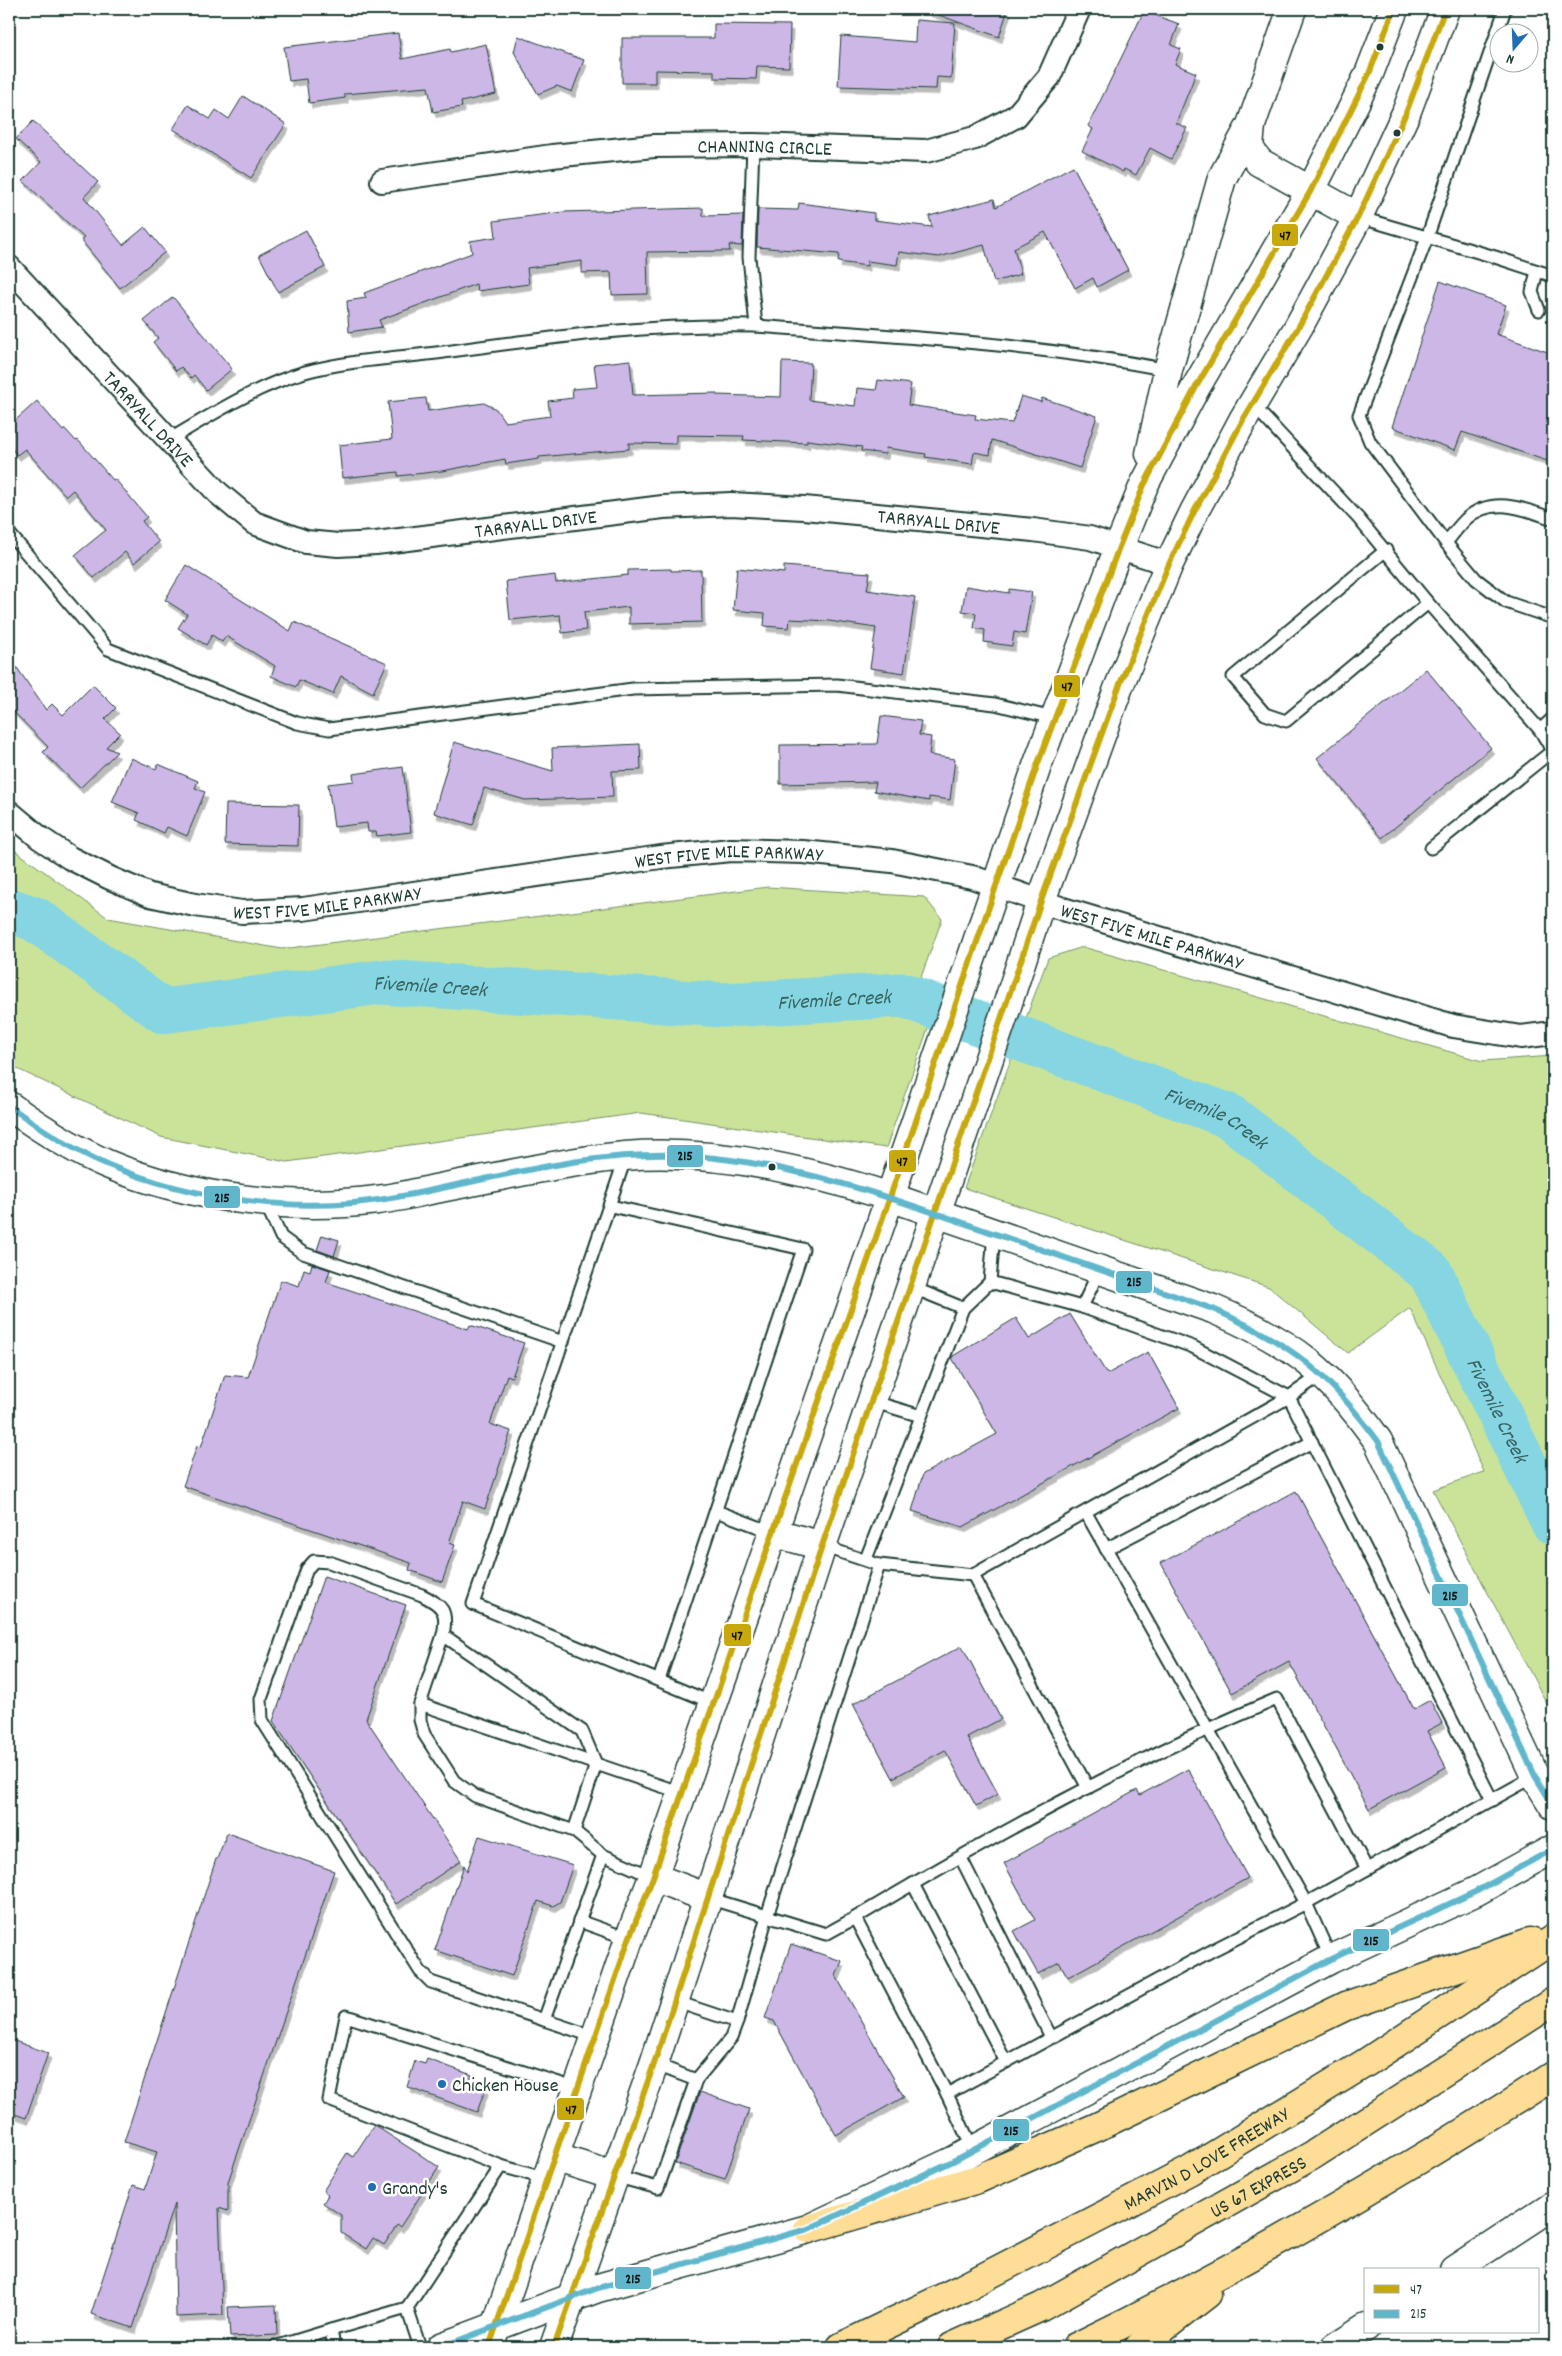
<svg xmlns="http://www.w3.org/2000/svg" width="1562" height="2356" viewBox="0 0 1562 2356" font-family="Dekko,sans-serif">
  <style>
    .green { fill: #cbe399; stroke: #759066 }
    .lines { fill: none; stroke-linecap: round; stroke-linejoin: round }
    .river { stroke: #85d5e2; stroke-width: 45 }
    .building { fill: #ccb7e7; stroke: #1f3d34; filter: url(#shadow) }
    .service-casing { stroke: #1f3d34; stroke-width: 15 }
    .minor-casing { stroke: #1f3d34; stroke-width: 26 }
    .tertiary-casing { stroke: #1f3d34; stroke-width: 31 }
    .secondary-casing { stroke: #1f3d34; stroke-width: 31 }
    .motorway-casing { stroke: #1f3d34; stroke-width: 31 }
    .service { stroke: #fff; stroke-width: 11 }
    .minor { stroke: #fff; stroke-width: 22 }
    .tertiary { stroke: #fff; stroke-width: 28 }
    .secondary { stroke: #fff; stroke-width: 28 }
    .motorway { stroke: #fedd96; stroke-width: 28 }
    .bus-1-casing { stroke: #fff; stroke-width: 10 }
    .bus-2-casing { stroke: #fff; stroke-width: 10 }
    .bus-1 { stroke: #c7a80d; stroke-width: 6 }
    .bus-2 { stroke: #60b7cc; stroke-width: 6 }
    .bus-dot { fill: #1f3d34; stroke: #fff; stroke-width: 2 }
    .poi-dot { fill: #1f6fb2; stroke: #fff; stroke-width: 2 }
    .labels { text-anchor: middle; stroke-width: 5; stroke-linejoin: round; paint-order: stroke }
    .street-label { font-size: 20px; fill: #1f3d34; stroke: #fff }
    .poi-label { font-size: 20px; fill: #1f3d34; stroke: #fff; text-anchor: start }
    .water-label { font-size: 21px; font-style: italic; fill: #386360; stroke: #fff }
    .line-badge { stroke: #fff; stroke-width: 2 }
    .pale-badge-label { font-size: 14px; text-anchor: middle; font-weight: bold; fill: #111 }
  </style>
  <defs>
    <filter id="shadow"><feDropShadow dx="3" dy="5.5" stdDeviation="0" flood-color="#0004"/></filter>
  </defs>
  <rect width="100%" height="100%" fill="#fff"/>
  <filter id="ink" filterUnits="userSpaceOnUse"><feTurbulence type="fractalNoise" baseFrequency=".02" numOctaves="2"/><feDisplacementMap in="SourceGraphic" scale="10" xChannelSelector="R" yChannelSelector="G"/><feConvolveMatrix kernelMatrix="1 2 1 2 8 2 1 2 1" color-interpolation-filters="sRGB"/></filter>
  <g filter="url(#ink)">
    <g class="green">
      <path d="M9,846L108,918L282,949L768,887L924,897L942,919L906,1019L932,1017L886,1148L641,1113L287,1162L161,1137L9,1065Z"/>
      <path d="M1083,947L1482,1061L1553,1056V1715L1433,1490L1484,1472L1410,1308L1348,1353L1269,1287L964,1188L1048,958Z"/>
    </g>
    <g class="lines">
      <path class="river" id="s1" d="M9,910L35,919L163,1011L381,982L724,1005L903,995L1229,1116L1430,1272L1553,1522"/>
    </g>
    <g class="building">
      <path d="M928,9H1008L999,37L928,11Z"/>
      <path d="M1144,11L1179,24L1171,45L1181,49L1175,64L1196,73L1176,123L1187,128L1171,159L1150,148L1136,175L1124,169L1123,172L1082,151L1093,129L1088,126Z"/>
      <path d="M916,20L955,23L951,78L937,77L936,89L838,86L841,36L915,42Z"/>
      <path d="M714,24L790,25L789,67L757,66L756,79L714,78V71L655,70V83H622V38H714Z"/>
      <path d="M398,33L402,59L450,49L451,52L486,44L496,94L461,102L462,107L433,112L428,87L345,94V98L309,103L306,79L289,81L284,47Z"/>
      <path d="M518,36L584,60L572,92L557,86L538,94L514,52Z"/>
      <path d="M243,96L286,124L251,178L173,129L188,105L210,119L216,110L229,119Z"/>
      <path d="M33,121L98,182L84,197L123,245L145,227L165,252L120,288L81,240L84,238L23,181L41,162L16,139Z"/>
      <path d="M1073,166L1128,270L1097,287L1093,278L1075,288L1045,232L1014,248L1021,274L994,282L984,245L939,257L899,252L897,265L867,261V266L838,262L839,254L757,247L758,209L798,210L799,203L823,206L874,213V220L932,227L929,216L994,199L996,207Z"/>
      <path d="M703,208V216L743,215L742,246L729,245L730,251L647,252L648,294L612,295L611,272L582,273V261L527,268L529,284L477,291L476,284L379,320L382,327L349,332L347,301L366,298L364,293L472,253L470,241L496,237L494,221L563,212Z"/>
      <path d="M306,230L325,267L278,292L259,255Z"/>
      <path d="M1440,281L1506,305L1496,334L1553,354V463L1462,432L1455,450L1392,427Z"/>
      <path d="M173,297L232,369L206,390L194,375L191,378L181,367L176,371L153,342L158,338L144,321Z"/>
      <path d="M630,360L633,395L716,393V395L781,397L782,362L811,363L809,400L855,406L857,388L876,390L878,380L911,384L908,405L976,415L975,419L1012,423L1021,396L1041,402L1042,398L1097,416L1080,468L992,440L990,455L974,452L972,464L925,457L926,454L886,448L885,454L861,451L862,447L807,440V443L743,440L744,436L676,435V444L629,443V449L539,457V459L506,464L505,459L442,471L398,476V472L342,478L339,445L392,439L388,402L426,398L428,411L484,403L496,409L505,422L550,416L548,401L573,398L572,389L597,387L594,364Z"/>
      <path d="M37,401L63,431L65,429L76,441L78,440L113,480L115,479L147,517L142,521L159,542L134,563L125,552L94,578L75,555L106,530L73,490L66,496L25,449L17,455L9,445V426Z"/>
      <path d="M186,565L290,631L294,622L387,663L373,693L341,676L333,694L299,680L296,687L271,676L275,666L226,636L222,642L212,635L206,645L178,628L187,614L165,600Z"/>
      <path d="M784,566L870,573L867,590L915,597L904,673L870,668L876,628L829,621L790,619L789,628L764,626L765,613L733,610L737,568L784,573Z"/>
      <path d="M671,569V571L701,570L702,622L629,624V607L584,612L586,630L562,633L560,615L510,620L506,581L555,575L556,583L628,575V570Z"/>
      <path d="M966,586L1009,593V589L1032,592L1025,634L1014,632L1012,646L984,642L985,630L974,628L976,613L962,611Z"/>
      <path d="M9,656L46,710L52,704L63,715L93,685L116,708L105,719L120,733L106,747L117,752L80,788L43,752L48,747L9,707Z"/>
      <path d="M1426,669L1491,748L1382,838L1317,758Z"/>
      <path d="M881,716L921,721L919,735L931,737L929,755L955,759L950,800L929,797V801L874,791L876,782L780,784V745L877,744Z"/>
      <path d="M454,742L553,771L552,748L640,744L641,770L612,771L613,797L525,800L484,788L473,825L434,813Z"/>
      <path d="M131,758L156,769L158,764L198,781L195,788L205,792L187,836L167,827L164,833L136,820L139,813L112,802Z"/>
      <path d="M403,767L411,832L377,836L376,832H368L367,823L334,827L328,784L354,781L353,774Z"/>
      <path d="M226,804L299,805L298,846L225,844Z"/>
      <path d="M322,1235L339,1240L334,1256L317,1250Z"/>
      <path d="M312,1264L330,1270L326,1282L468,1329L470,1325L524,1343L512,1377L507,1375L490,1424L511,1431L485,1509L463,1501L449,1543L455,1545L442,1582L409,1570L411,1563L183,1486L197,1446L201,1447L225,1375L248,1377L281,1280L299,1286L304,1269L310,1271Z"/>
      <path d="M1070,1314L1107,1374L1148,1352L1179,1408L963,1527L912,1511L923,1474L997,1434L952,1358L953,1356L1016,1318L1029,1339Z"/>
      <path d="M1296,1491L1414,1709L1430,1700L1442,1723L1427,1731L1446,1767L1369,1809L1289,1662L1232,1693L1161,1563Z"/>
      <path d="M324,1576L406,1605L366,1719L461,1861L396,1904L273,1721Z"/>
      <path d="M962,1646L1001,1719L967,1737L998,1794L976,1806L945,1750L893,1778L853,1704Z"/>
      <path d="M1188,1769L1248,1878L1068,1977L1059,1962L1038,1974L1014,1931L1035,1920L1004,1863L1137,1790L1140,1795Z"/>
      <path d="M227,1833L334,1871L228,2182V2211L219,2208L223,2315L176,2317L174,2204L133,2328L91,2314L133,2185L145,2189L157,2152L124,2142L216,1859H217Z"/>
      <path d="M479,1836L573,1865L560,1902L553,1906L538,1901L512,1976L435,1950L464,1865L467,1871Z"/>
      <path d="M791,1944L842,1961L836,1976L904,2097L836,2135L774,2021L765,2018Z"/>
      <path d="M9,2039L48,2053L26,2118L9,2112Z"/>
      <path d="M427,2059L472,2075L470,2081L486,2087L477,2112L407,2087L415,2061L425,2064Z"/>
      <path d="M700,2092L749,2109L725,2179L675,2163Z"/>
      <path d="M374,2125L439,2167L400,2227L397,2225L384,2245L373,2238L366,2249L341,2233V2215L323,2203L328,2195L323,2191L347,2153L353,2157Z"/>
      <path d="M276,2305L277,2335L230,2337L228,2307Z"/>
    </g>
    <g class="lines">
      <defs>
        <g id="service">
          <path d="M1505,9L1427,238L1359,415L1370,442L1446,543L1476,579L1506,602L1553,618"/>
          <path d="M753,145L749,257L756,326"/>
          <path d="M1358,217L1495,257L1553,276"/>
          <path d="M1537,271L1532,292L1539,310"/>
          <path d="M1252,404L1358,518L1428,603L1540,730L1553,752"/>
          <path d="M167,441C211,415 256,386 305,372C350,360 398,358 444,352C547,338 652,323 756,326C893,336 1032,343 1168,370"/>
          <path d="M9,533L108,649L297,723L329,729L633,689L837,685L995,704L1053,718"/>
          <path d="M1446,543C1452,535 1459,526 1466,519C1492,495 1525,509 1553,519"/>
          <path d="M1386,550L1233,677L1265,714L1286,721L1428,603"/>
          <path d="M1540,730L1553,718"/>
          <path d="M1431,848L1552,751"/>
          <path d="M626,1156L473,1604L713,1703"/>
          <path d="M266,1204L281,1237L303,1253L563,1342"/>
          <path d="M611,1206L803,1249L659,1680"/>
          <path d="M990,1282L994,1233"/>
          <path d="M911,1287L963,1308"/>
          <path d="M1082,1307L1099,1271"/>
          <path d="M871,1401L921,1416"/>
          <path d="M716,1511L772,1532"/>
          <path d="M1086,1513L1306,1903L1331,1959"/>
          <path d="M822,1546L879,1565L973,1575L1289,1397L1322,1374"/>
          <path d="M1106,1549L1312,1442"/>
          <path d="M866,1559L963,1308L990,1282L1082,1307L1193,1347L1289,1397L1492,1800"/>
          <path d="M973,1575L1088,1788"/>
          <path d="M443,1635L420,1704V1720L424,1734L454,1781L475,1796L574,1831"/>
          <path d="M420,1704L596,1764L574,1831L603,1855"/>
          <path d="M961,1858L1051,2037"/>
          <path d="M913,1884L1006,2062"/>
          <path d="M708,1898L826,1934L855,1918L947,2094L1215,1949L1306,1903L1535,1776"/>
          <path d="M855,1918C991,1837 1131,1760 1277,1699L1367,1869"/>
          <path d="M579,1921L629,1939"/>
          <path d="M674,2001L737,2022"/>
          <path d="M544,2020L603,1855L653,1877"/>
          <path d="M595,2037L431,1982L420,1971L262,1720L261,1699L307,1569L314,1561L329,1562L422,1595C443,1606 448,1611 443,1635L582,1731L596,1764L682,1793"/>
          <path d="M696,2080L731,2038L737,2022L767,1916L879,1565"/>
          <path d="M947,2094L973,2150"/>
          <path d="M501,2166L329,2100L346,2016L578,2089"/>
          <path d="M614,2176L658,2188L696,2080L654,2064"/>
          <path d="M275,2347L331,2330"/>
          <path d="M334,2347L331,2330L407,2308"/>
          <path d="M420,2347L407,2308L501,2166L547,2179"/>
        </g>
        <g id="minor">
          <path id="s2" d="M382,181L552,156L654,146L753,145L926,151L975,138L1016,116L1049,77L1079,9"/>
          <path id="s3" d="M9,267L218,493L254,523L306,542L338,545L376,543L663,507L731,504L804,508L1033,530L1090,538L1169,564"/>
          <path id="s4" d="M9,812L40,838L70,858L110,878L150,895L195,905L242,912L303,909L661,857L731,850L803,852L892,861L972,877L1063,909L1453,1026L1521,1037L1553,1033"/>
        </g>
        <path id="tertiary" d="M9,1106C40,1128 72,1149 107,1164C188,1198 290,1211 377,1200C396,1198 416,1193 435,1189C498,1177 561,1162 625,1156C711,1149 808,1170 890,1197L1213,1309C1294,1343 1328,1370 1378,1441L1535,1776L1553,1805"/>
        <g id="secondary">
          <path d="M1251,125L1249,148L1259,162L1358,217"/>
          <path d="M1150,454L1168,370L1222,178L1251,125L1292,9"/>
          <path d="M772,1532L822,1546"/>
          <path d="M653,1877L708,1898"/>
          <path d="M554,2157L614,2176"/>
          <path d="M1454,2270L1553,2205"/>
          <path d="M441,2347L598,2288L808,2229L953,2161L1331,1959L1477,1891L1553,1849"/>
          <path d="M489,2347L629,1939L653,1877L890,1197L1037,766L1119,547L1144,485L1196,387L1310,192L1353,107L1369,74L1394,9"/>
          <path d="M554,2347L654,2064L822,1546L1005,1012L1041,901L1118,689L1169,564L1194,512L1243,420L1299,326L1358,217L1406,113L1445,9"/>
          <path d="M1335,2347L1366,2327"/>
        </g>
        <g id="motorway">
          <path d="M808,2229L978,2179L1097,2127L1346,2006L1530,1942"/>
          <path id="s5" d="M841,2347L961,2289L1189,2171L1367,2062L1553,1939"/>
          <path id="s6" d="M952,2347L1041,2307L1313,2155L1553,2002"/>
          <path d="M1076,2347C1241,2267 1399,2175 1553,2076"/>
          <path d="M1139,2347L1207,2294"/>
        </g>
      </defs>
      <use href="#service" class="service-casing"/>
      <use href="#minor" class="minor-casing"/>
      <use href="#tertiary" class="tertiary-casing"/>
      <use href="#secondary" class="secondary-casing"/>
      <use href="#motorway" class="motorway-casing"/>
      <use href="#service" class="service"/>
      <use href="#minor" class="minor"/>
      <use href="#tertiary" class="tertiary"/>
      <use href="#secondary" class="secondary"/>
      <use href="#motorway" class="motorway"/>
      <defs>
        <g id="bus-1">
          <path d="M489,2347L629,1939L653,1877L890,1197L1037,766L1119,547L1144,485L1196,387L1310,192L1369,74L1394,9"/>
          <path d="M554,2347L654,2064L822,1546L1041,901L1118,689L1169,564L1194,512L1243,420L1299,326L1358,217L1406,113L1445,9"/>
        </g>
        <g id="bus-2">
          <path d="M9,1106C40,1128 71,1149 106,1164C195,1201 302,1215 397,1197C495,1179 594,1148 695,1156C795,1164 887,1196 981,1229C1058,1255 1136,1282 1213,1309C1292,1344 1327,1372 1378,1441L1535,1776L1553,1805"/>
          <path d="M441,2347L598,2288L808,2229L953,2161L1331,1959L1477,1891L1553,1849"/>
        </g>
      </defs>
      <use href="#bus-1" class="bus-1-casing"/>
      <use href="#bus-2" class="bus-2-casing"/>
      <use href="#bus-1" class="bus-1"/>
      <use href="#bus-2" class="bus-2"/>
    </g>
  </g>
  <g class="bus-dot">
    <circle cx="1380" cy="47" r="4.5"/>
    <circle cx="1397" cy="133" r="4.5"/>
    <circle cx="772" cy="1167" r="4.5"/>
  </g>
  <g class="poi-dot">
    <circle cx="442" cy="2084" r="5"/>
    <circle cx="372" cy="2187" r="5"/>
  </g>
  <g class="labels">
    <g class="street-label">
      <text dy="7" stroke="none"><textPath href="#s2" startOffset="385">CHANNING CIRCLE</textPath></text>
      <text dy="7" stroke="none"><textPath href="#s3" startOffset="206">TARRYALL DRIVE</textPath></text>
      <text dy="7" stroke="none"><textPath href="#s3" startOffset="1046">TARRYALL DRIVE</textPath></text>
      <text dy="7" stroke="none"><textPath href="#s3" startOffset="641">TARRYALL DRIVE</textPath></text>
      <text dy="7" stroke="none"><textPath href="#s4" startOffset="749">WEST FIVE MILE PARKWAY</textPath></text>
      <text dy="7" stroke="none"><textPath href="#s4" startOffset="344">WEST FIVE MILE PARKWAY</textPath></text>
      <text dy="7" stroke="none"><textPath href="#s4" startOffset="1184">WEST FIVE MILE PARKWAY</textPath></text>
      <text dy="7" stroke="none"><textPath href="#s5" startOffset="411">MARVIN D LOVE FREEWAY</textPath></text>
      <text dy="7" stroke="none"><textPath href="#s6" startOffset="346">US 67 EXPRESS</textPath></text>
    </g>
    <g class="poi-label">
      <text x="452" y="2091">Chicken House</text>
      <text x="382" y="2194">Grandy's</text>
    </g>
    <g class="water-label">
      <text dy="7" stroke="none"><textPath href="#s1" startOffset="454">Fivemile Creek</textPath></text>
      <text dy="7" stroke="none"><textPath href="#s1" startOffset="859">Fivemile Creek</textPath></text>
      <text dy="7" stroke="none"><textPath href="#s1" startOffset="1265">Fivemile Creek</textPath></text>
      <text dy="7" stroke="none"><textPath href="#s1" startOffset="1684">Fivemile Creek</textPath></text>
    </g>
  </g>
  <g class="line-badge">
    <rect x="1271" y="223" width="28" height="24" rx="5" fill="#c7a80d"/>
    <rect x="1053" y="674" width="28" height="24" rx="5" fill="#c7a80d"/>
    <rect x="666" y="1144" width="38" height="24" rx="5" fill="#60b7cc"/>
    <rect x="888" y="1149" width="29" height="24" rx="5" fill="#c7a80d"/>
    <rect x="203" y="1185" width="38" height="24" rx="5" fill="#60b7cc"/>
    <rect x="1115" y="1270" width="38" height="24" rx="5" fill="#60b7cc"/>
    <rect x="1431" y="1583" width="38" height="24" rx="5" fill="#60b7cc"/>
    <rect x="723" y="1623" width="29" height="24" rx="5" fill="#c7a80d"/>
    <rect x="1352" y="1928" width="38" height="24" rx="5" fill="#60b7cc"/>
    <rect x="556" y="2097" width="29" height="24" rx="5" fill="#c7a80d"/>
    <rect x="992" y="2118" width="38" height="24" rx="5" fill="#60b7cc"/>
    <rect x="614" y="2266" width="38" height="24" rx="5" fill="#60b7cc"/>
  </g>
  <g class="pale-badge-label">
    <text x="1285" y="240">47</text>
    <text x="1067" y="691">47</text>
    <text x="685" y="1160">215</text>
    <text x="902" y="1166">47</text>
    <text x="222" y="1202">215</text>
    <text x="1134" y="1286">215</text>
    <text x="1450" y="1600">215</text>
    <text x="737" y="1640">47</text>
    <text x="1371" y="1945">215</text>
    <text x="571" y="2114">47</text>
    <text x="1011" y="2135">215</text>
    <text x="633" y="2283">215</text>
  </g>
  <rect width="1562" height="2356" fill="none" stroke="#fff" stroke-width="30"/>
  <rect x="15" y="15" width="1532" height="2326" fill="none" stroke="#1f3d34" stroke-width="2" filter="url(#ink)"/>
  <rect x="1364" y="2268" width="175" height="65" fill="#ffffff" stroke="#a5b1ae"/>
  <rect x="1374" y="2285" width="25" height="8" fill="#c7a80d" stroke="#a5b1ae"/>
  <text x="1410" y="2294" font-size="15" fill="#1f3d34">47</text>
  <rect x="1374" y="2310" width="25" height="8" fill="#60b7cc" stroke="#a5b1ae"/>
  <text x="1410" y="2318" font-size="15" fill="#1f3d34">215</text>
  <g transform="translate(1514 48) rotate(199)"><circle r="24" fill="#ffffff" stroke="#a5b1ae"/>
  <path d="M0-4L9 19L0 12L-9 19Z" fill="#1f6fb2"/>
  <text y="-8" font-size="14" font-weight="bold" text-anchor="middle" fill="#1f3d34">N</text>
  </g>
</svg>
